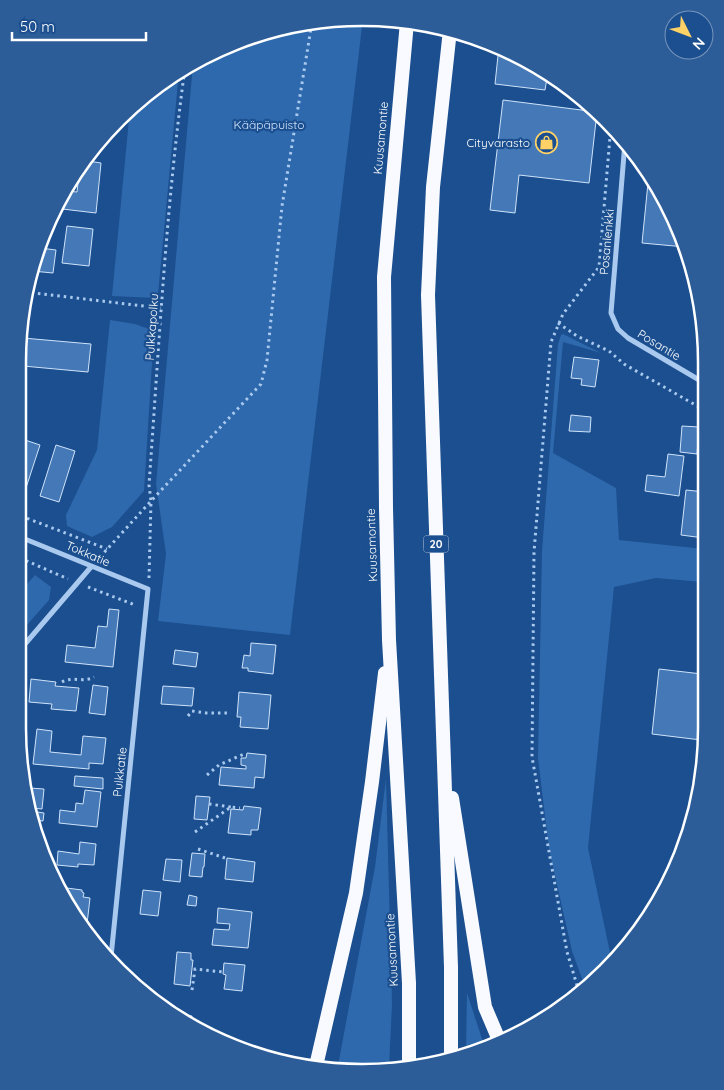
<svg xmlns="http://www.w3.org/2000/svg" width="724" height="1090" viewBox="0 0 724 1090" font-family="Quicksand,sans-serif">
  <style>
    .green { fill: #2e69ad }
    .building { fill: #4478b7; stroke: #cfe3fa }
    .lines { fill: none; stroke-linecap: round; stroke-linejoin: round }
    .path { stroke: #a9c9ee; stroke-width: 3; stroke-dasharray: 2.5 4; stroke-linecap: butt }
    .minor { stroke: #a9c9ee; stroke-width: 5 }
    .trunk { stroke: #f8faff; stroke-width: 14 }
    .labels { text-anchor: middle; stroke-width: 4.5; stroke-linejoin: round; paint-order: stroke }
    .shield { fill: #1b4f8f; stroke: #bbcadd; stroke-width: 1 }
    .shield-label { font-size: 11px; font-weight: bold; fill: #fff }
    .park-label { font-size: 12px; fill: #cfe3fa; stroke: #1b4f8f }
    .street-label { font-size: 12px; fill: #fff; stroke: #1b4f8f }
    .poi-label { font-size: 12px; fill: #fff; stroke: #1b4f8f; text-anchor: end }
    .rim { fill: none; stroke: #fff; stroke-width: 2.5 }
  </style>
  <rect width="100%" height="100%" fill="#1b4f8f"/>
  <g class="green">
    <path d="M363,18L290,635L158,621L166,554L156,484L193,64L230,44L295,24Z"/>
    <path d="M179,71L158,294L155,298L112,296L130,109L170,76Z"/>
    <path d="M110,320L135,324L154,331L144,491L112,527L92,537L67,526L66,515L97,450Z"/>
    <path d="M563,334L601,353L563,342L553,453L616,488L619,540L704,549L703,582L656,578L614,587L588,848L612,962L606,971L585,987L572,951L549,849L538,758L542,551L558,344L561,335Z"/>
    <path d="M35,575L51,587L49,600L19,634L20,592Z"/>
    <path d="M386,779L392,1004L389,1068L339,1072L337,1071L375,867Z"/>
    <path d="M467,993L484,1045L466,1052Z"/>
  </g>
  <g class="building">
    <path d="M499,46L548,72L545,90L495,84Z"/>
    <path d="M503,100L597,112L589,183L519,175L515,213L490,210Z"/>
    <path d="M88,161L101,163L96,213L54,208L66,191L77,192L79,174Z"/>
    <path d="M649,173L680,230L685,247L642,243Z"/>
    <path d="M67,226L93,229L89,266L62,263Z"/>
    <path d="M40,248L56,250L53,273L32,271Z"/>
    <path d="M23,338L91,344L88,372L23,366Z"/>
    <path d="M574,357L599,360L595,387L581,385L582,379L571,378Z"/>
    <path d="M571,415L591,417L590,432L569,431Z"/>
    <path d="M682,426L699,427L697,454L680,452Z"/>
    <path d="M22,439L40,445L24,494L21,493Z"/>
    <path d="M56,445L75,451L59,502L40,496Z"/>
    <path d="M668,454L684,456L679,496L645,491L647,475L665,477Z"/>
    <path d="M686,490L705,492L704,538L681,535Z"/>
    <path d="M109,609L119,610L113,667L65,662L67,645L95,648L98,626L107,627Z"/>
    <path d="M251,643L276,645L273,674L248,671V668H242L244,655L250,656Z"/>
    <path d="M175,650L198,653L196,667L173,664Z"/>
    <path d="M659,669L702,674L701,740L652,734Z"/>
    <path d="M31,679L56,682L55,686L79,688L76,711L51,709L52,704L29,702Z"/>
    <path d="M93,685L108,687L105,715L89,713Z"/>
    <path d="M163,686L194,688L192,706L161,704Z"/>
    <path d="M239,692L271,695L268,729L240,727L241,717H237Z"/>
    <path d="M37,729L52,731L50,752L81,755L83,736L106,738L103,764L89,763V769L33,764Z"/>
    <path d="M247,753L266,755L264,778L255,777L254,788L219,785L221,767L246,769V766L241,765V758H246Z"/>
    <path d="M75,776L103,778V789L74,786Z"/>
    <path d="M30,788L44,789L42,809L31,808L29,799Z"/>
    <path d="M85,790L101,792L97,827L59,823L60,810L75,812L76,803L83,804Z"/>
    <path d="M196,796L210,797L207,820L194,819Z"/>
    <path d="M244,806L261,808L258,830H251V835L228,833L231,809L243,810Z"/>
    <path d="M31,811L44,813L43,821L33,820Z"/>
    <path d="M80,842L96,844L94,865L78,864V867L57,865L58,851L79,854Z"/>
    <path d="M192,853L205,854L204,867H203L202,877L189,876Z"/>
    <path d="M227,858L255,862L253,882L225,879Z"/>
    <path d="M166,859L182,860L180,882L163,880Z"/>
    <path d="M59,887L82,890V892L84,893L83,897L90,898L87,924L79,923L76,920Z"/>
    <path d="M143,890L161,892L158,916L140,914Z"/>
    <path d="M189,895L197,897L196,906L187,905Z"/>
    <path d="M218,908L252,912L248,948L212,945L214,929L229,930L230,924L217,923Z"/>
    <path d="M177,952L191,953V960H193L190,986L174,984Z"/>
    <path d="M224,963L245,965L242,991L224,989L226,975L223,974Z"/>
    <path d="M175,1014L192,1016L191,1024Z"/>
  </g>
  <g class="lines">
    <g class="path">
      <path d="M25,292L161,308"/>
      <path d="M558,323L577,336L609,351L624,364L706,411"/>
      <path d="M21,516L107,549"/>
      <path d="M100,557L151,501L261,384L267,360L282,206L312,22"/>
      <path d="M20,558L68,579"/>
      <path d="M149,578L151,501L149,485C159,346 166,206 185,68"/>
      <path d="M88,587L135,605"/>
      <path d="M62,682C72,676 84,683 94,677"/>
      <path d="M188,716L192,711L206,713H231"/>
      <path d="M207,775L219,765L244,754"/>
      <path d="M209,804L231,807"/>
      <path d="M195,832L231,807L240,808"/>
      <path d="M198,849L225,858"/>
      <path d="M192,990L195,969L223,972"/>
      <path d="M579,992L567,952L532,757L534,552L551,342L563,314L599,267L611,125"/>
    </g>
    <g class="minor">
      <path d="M625,142L611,313L618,329L628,338L706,384"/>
      <path d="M20,537L148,589L111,957"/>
      <path d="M19,651L91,567"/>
    </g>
    <g class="trunk">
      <path d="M407,22L384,277L386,508L389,640L409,983V1067"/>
      <path d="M450,30L433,187L428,295L451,967V1058"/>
      <path d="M452,798L485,1007L499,1040"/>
      <path d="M316,1066L356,893L372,782L385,673"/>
    </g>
  </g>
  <defs>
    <symbol id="shop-ring" viewBox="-11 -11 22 22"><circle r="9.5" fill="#1b4f8f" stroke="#ffd166" stroke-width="1.5"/><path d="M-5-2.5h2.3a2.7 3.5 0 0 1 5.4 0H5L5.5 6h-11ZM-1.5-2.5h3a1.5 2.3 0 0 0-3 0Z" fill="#ffd166"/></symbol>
  </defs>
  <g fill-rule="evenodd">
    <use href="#shop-ring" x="534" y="130" width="25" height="25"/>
  </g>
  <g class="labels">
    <rect class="shield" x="423.5" y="535.5" width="25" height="17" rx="4"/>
    <g class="shield-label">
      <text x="436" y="548">20</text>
    </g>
    <g class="park-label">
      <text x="269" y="129">Kääpäpuisto</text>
    </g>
    <g class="street-label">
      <text transform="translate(381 138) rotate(-85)" y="4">Kuusamontie</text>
      <text transform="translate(607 242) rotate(-85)" y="4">Posanlenkki</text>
      <text transform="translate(152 327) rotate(-86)" y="4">Pulkkapolku</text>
      <text transform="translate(659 345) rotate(31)" y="4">Posantie</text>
      <text transform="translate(372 545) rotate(-92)" y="4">Kuusamontie</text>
      <text transform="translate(88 554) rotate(23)" y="4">Tokkatie</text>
      <text transform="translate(120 772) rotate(-84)" y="4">Pulkkatie</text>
      <text transform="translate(392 950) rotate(-93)" y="4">Kuusamontie</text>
    </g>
    <g class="poi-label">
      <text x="530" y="147">Cityvarasto</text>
    </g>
  </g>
  <path d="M0 0H724V1090H0ZM362 26H362A336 336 0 0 1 698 362V728A336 336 0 0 1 362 1064H362A336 336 0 0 1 26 728V362A336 336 0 0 1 362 26Z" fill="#2d5d98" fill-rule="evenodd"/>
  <path class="rim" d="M362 26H362A336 336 0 0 1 698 362V728A336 336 0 0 1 362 1064H362A336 336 0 0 1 26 728V362A336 336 0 0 1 362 26Z"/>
  <g transform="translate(689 35) rotate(132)"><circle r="24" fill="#1b4f8f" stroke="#7695bc"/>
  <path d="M0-4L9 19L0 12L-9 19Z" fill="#ffd166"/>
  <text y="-8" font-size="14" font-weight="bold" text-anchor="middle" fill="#ffffff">N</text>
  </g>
  <path d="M12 32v8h134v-8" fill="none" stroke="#ffffff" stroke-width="2.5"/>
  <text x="20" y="32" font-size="15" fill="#ffffff" stroke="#1b4f8f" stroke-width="4" paint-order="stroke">50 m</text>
</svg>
